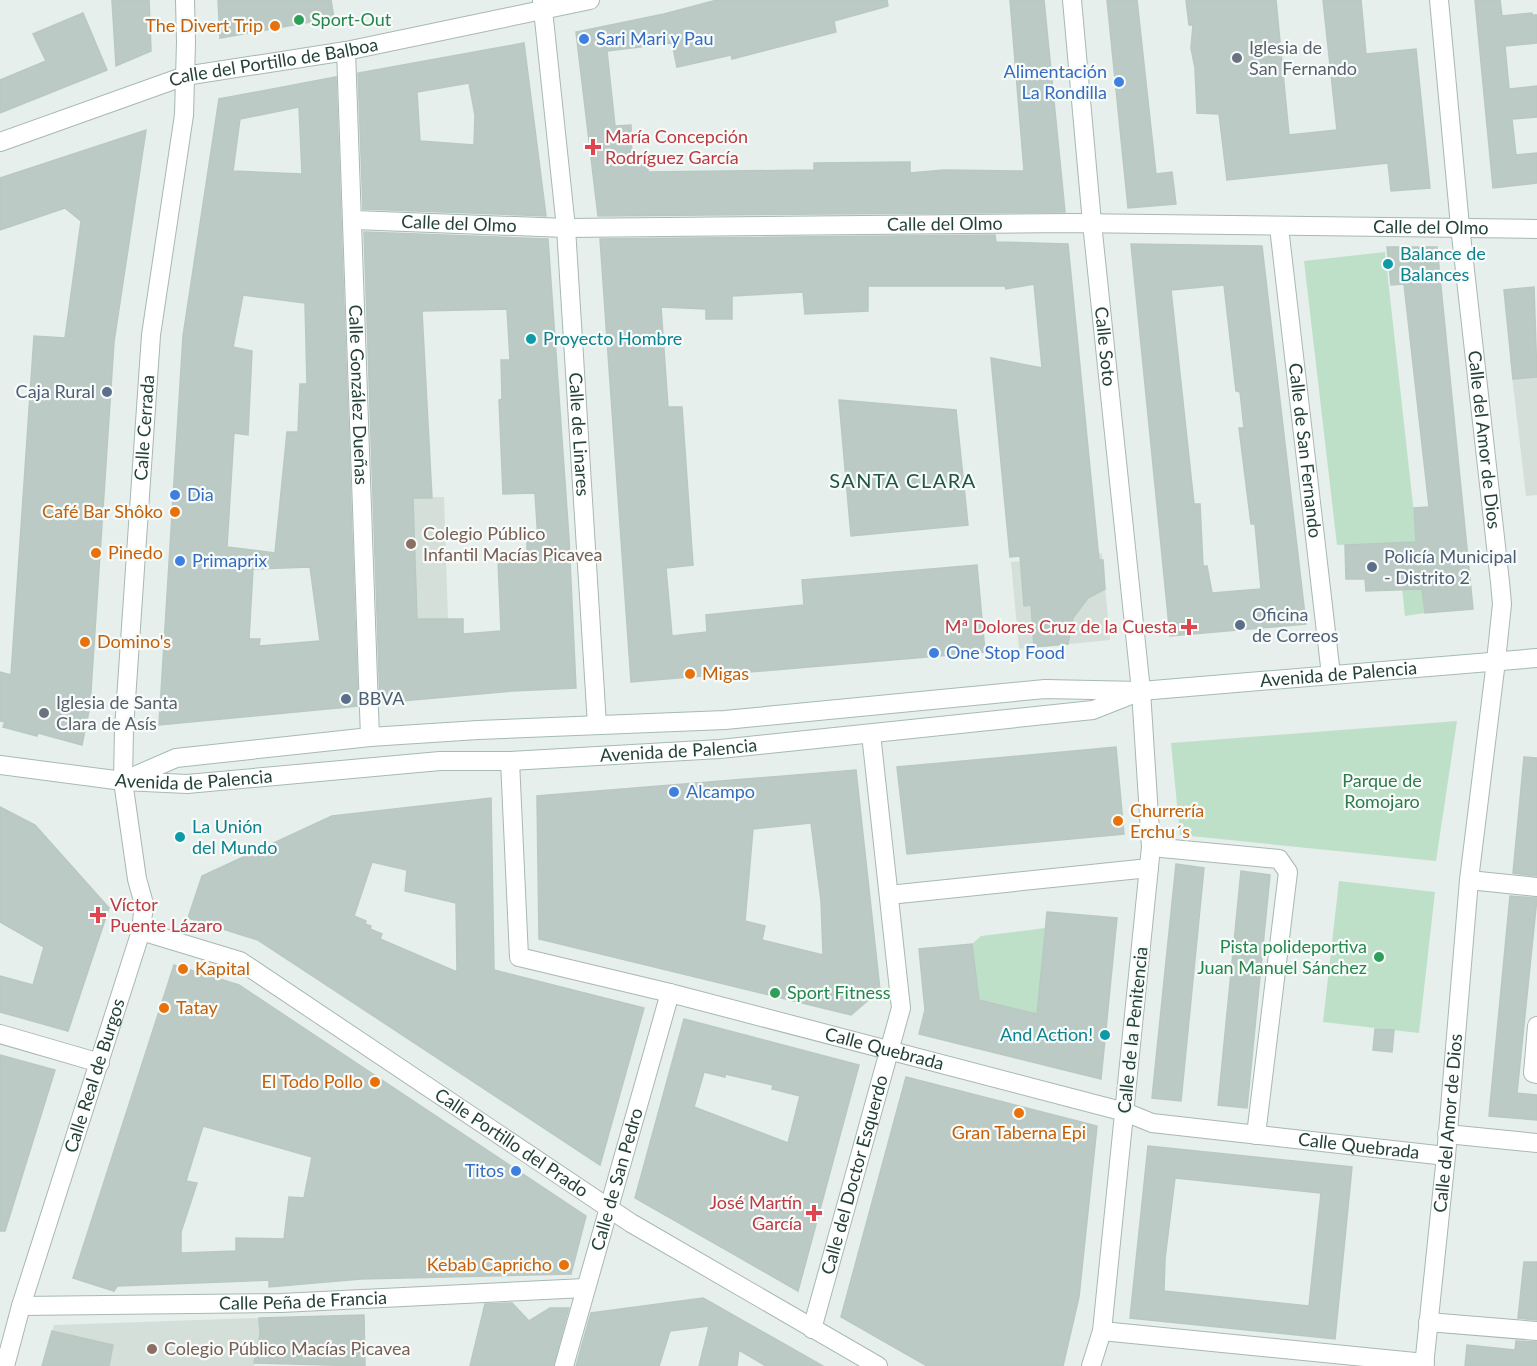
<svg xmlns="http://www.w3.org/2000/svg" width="1537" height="1366" viewBox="0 0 1537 1366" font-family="Lato,sans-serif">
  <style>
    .built { fill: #d4dfda }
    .green { fill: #bfe0c8 }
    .building { fill: #bbcac4; stroke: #b8c9c2; stroke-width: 1.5; fill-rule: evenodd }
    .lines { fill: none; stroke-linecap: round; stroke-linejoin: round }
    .pedestrian-casing { stroke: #a8b8b2; stroke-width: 20 }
    .minor-casing { stroke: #a8b8b2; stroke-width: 20 }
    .tertiary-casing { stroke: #a8b8b2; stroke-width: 20 }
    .secondary-casing { stroke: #a4bbb3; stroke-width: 20 }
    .pedestrian { stroke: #fff; stroke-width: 18 }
    .minor { stroke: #fff; stroke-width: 18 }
    .tertiary { stroke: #fff; stroke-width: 18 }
    .secondary { stroke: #fff; stroke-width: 18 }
    .leisure-dot { fill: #2e9e5b; stroke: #f7fbf9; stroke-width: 2 }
    .food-dot { fill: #e8710a; stroke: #f7fbf9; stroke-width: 2 }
    .shop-dot { fill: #3f7fe0; stroke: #f7fbf9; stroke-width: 2 }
    .worship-dot { fill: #6b7280; stroke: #f7fbf9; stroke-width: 2 }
    .health-dot { fill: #e0444e; stroke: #f7fbf9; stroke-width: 2 }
    .culture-dot { fill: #0f9aa8; stroke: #f7fbf9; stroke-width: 2 }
    .service-dot { fill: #5c6f8a; stroke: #f7fbf9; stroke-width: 2 }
    .education-dot { fill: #8d6e63; stroke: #f7fbf9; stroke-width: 2 }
    .labels { text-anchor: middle; stroke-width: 4.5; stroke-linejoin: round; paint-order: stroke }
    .leisure-label { font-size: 18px; fill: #27864d; stroke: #f7fbf9; text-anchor: start }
    .food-label { font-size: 18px; fill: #c56008; stroke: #f7fbf9; text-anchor: start }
    .shop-label { font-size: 18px; fill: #366cbe; stroke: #f7fbf9; text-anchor: start }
    .worship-label { font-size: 18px; fill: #5b616d; stroke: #f7fbf9; text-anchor: start }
    .street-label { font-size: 18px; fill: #24423a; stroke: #f7fbf9 }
    .health-label { font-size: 18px; fill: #be3a42; stroke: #f7fbf9; text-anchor: start }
    .culture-label { font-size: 18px; fill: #0d838f; stroke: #f7fbf9; text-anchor: start }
    .service-label { font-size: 18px; fill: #4e5e75; stroke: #f7fbf9; text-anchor: start }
    .education-label { font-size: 18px; fill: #785e54; stroke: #f7fbf9; text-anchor: start }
    .park-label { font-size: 18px; fill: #2d7a4b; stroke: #f7fbf9 }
    .neighbourhood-label { font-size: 20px; letter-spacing: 1.5px; fill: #1f5548; stroke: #f7fbf9 }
  </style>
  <rect width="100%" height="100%" fill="#e6efeb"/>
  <g class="built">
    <path d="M1537,356V495L1526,496L1510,359Z"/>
    <path d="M444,497L448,619L379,620L375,498Z"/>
    <path d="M1102,553L1110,640L1019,649L1011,562Z"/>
    <path d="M259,1318L260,1335L254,1366H42L54,1325Z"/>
  </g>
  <g class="green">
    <path d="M1385,252L1425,613L1405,616L1402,588L1407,543L1337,545L1304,261Z"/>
    <path d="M1457,721L1436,861L1180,835L1171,743Z"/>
    <path d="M1339,881L1435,892L1419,1033L1323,1022Z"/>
    <path d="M1045,928L1037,1014L979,1000L972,944L981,936Z"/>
  </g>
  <g class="building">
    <path d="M112,0H149L151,51L116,66Z"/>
    <path d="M218,0H331L334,18L220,38Z"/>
    <path d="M717,0H887L888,6L834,21L836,32L732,59L731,55L677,67L672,43L607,51L615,126L631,125L632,164H648V172L814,170V163L910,162V173L944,170L1024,171L1010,0H1044L1065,212L598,216L576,32L664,14Z"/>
    <path d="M1107,0H1137L1156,174L1172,172L1176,204L1128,208Z"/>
    <path d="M1186,0H1276L1289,135L1337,130L1323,0H1361L1366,54L1416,49L1430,188L1391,191L1388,163L1227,180L1219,114L1197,113L1195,68L1191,48L1193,25H1189Z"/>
    <path d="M1475,0H1500L1502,16L1532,13V15H1537V43L1505,46L1509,89L1537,86V117L1512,119L1516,155L1537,153V183L1493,188Z"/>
    <path d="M83,13L107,70L0,113V80L46,61L33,34Z"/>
    <path d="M524,43L546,216L363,209L358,73ZM469,83L475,115L474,145L420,141L417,92Z"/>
    <path d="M336,77L358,706L159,725L183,336L219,99ZM299,107L302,174L233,171L240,119ZM243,295L305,303L307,384H300L298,432H287L275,553L227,547L234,433L248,435L252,351L233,347ZM310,567L320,641L259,646L260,639H249L253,569Z"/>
    <path d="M146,130L114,342L90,706L82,745L38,733L37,736L3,727L5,722L0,721V672L11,675L34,336L65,338L81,221L65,208L0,230V178Z"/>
    <path d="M364,232L548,239L569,539L576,688L512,691L380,703ZM507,309L510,360H501L502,399L499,400L503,494L535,493L538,541L527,542V559L498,561L501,631L463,634V619H417L413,498H432L422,311Z"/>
    <path d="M995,235L996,242L1068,244L1099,560H1103L1105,589L1088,598L1073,618L1068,644L1034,647L1031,605L1024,606L1020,556L1010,557L991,358L1042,368L1034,284L1006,289L1005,286H868V311L805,314L803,292L732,296V319H706V309L661,307L668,407H682L693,565L666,568L672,636L707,632L706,615L804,605L802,580L977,565L985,652L631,682L600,239Z"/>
    <path d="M1131,244L1262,246L1306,624L1170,636ZM1224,285L1236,391L1240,392L1244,428H1239L1251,524H1255L1261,589L1212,593L1207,566H1203L1200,504H1194L1171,290Z"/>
    <path d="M1387,247H1437L1473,609L1425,613L1422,589L1366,591L1365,579H1346L1345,545L1416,542L1414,508L1429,507L1404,284L1391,285Z"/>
    <path d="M1534,287L1537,377L1513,379L1504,290Z"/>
    <path d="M839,400L956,410L968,525L851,536Z"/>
    <path d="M1116,747L1124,834L907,854L897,767Z"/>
    <path d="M1524,757L1537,758V876L1513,873Z"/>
    <path d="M856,770L880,990L851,1015L539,939L537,796ZM811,823L821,901L823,955L762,940L765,926L745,921L753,829Z"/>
    <path d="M491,798L494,970L644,1008L600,1165L258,940L188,918L202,876L332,816ZM372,862L407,870L405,891L456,903L457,972L380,939L382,934L370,929L371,926L365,924L366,921L354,916Z"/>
    <path d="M0,807L35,825L109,908L68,1031L0,1012V976L33,985L44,947L0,922Z"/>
    <path d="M1176,864L1204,868L1181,1101L1152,1098Z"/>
    <path d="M1241,871L1270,875L1247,1108L1218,1105Z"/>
    <path d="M1510,896L1537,898L1517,1093L1537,1095V1120L1489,1116Z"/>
    <path d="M1047,912L1117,918L1101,1079L919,1034L925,1010L919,949L972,944L979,1000L1037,1014Z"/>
    <path d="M174,965L239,985L586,1216L571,1274L361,1279L269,1287V1280L248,1281L117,1286L114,1291L73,1278ZM203,1126L312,1157L304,1198L289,1197L284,1239L236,1238V1251L181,1253V1232L197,1183L186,1181Z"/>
    <path d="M684,1019L859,1065L798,1291L635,1198ZM704,1072L725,1077V1074L773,1085L772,1089L800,1096L788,1143L694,1107Z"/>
    <path d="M1375,1029L1394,1030L1392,1052L1373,1050Z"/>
    <path d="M0,1055L55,1070L5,1231H0Z"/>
    <path d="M906,1077L1097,1126L1079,1297L1063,1366H927L841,1317Z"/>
    <path d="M1148,1146L1352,1167L1335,1339L1130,1318ZM1175,1178L1321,1193L1309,1306L1164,1291L1165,1259Z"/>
    <path d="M1524,1262H1537V1320L1518,1318Z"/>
    <path d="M703,1298L823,1366H766L739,1350L737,1366H699L709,1326L670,1331L659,1366H576L591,1313Z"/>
    <path d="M512,1303L529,1321L550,1308H569L553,1366H470L485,1304Z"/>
    <path d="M364,1315L365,1366L254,1363L260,1335L259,1318Z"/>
    <path d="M52,1331L113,1345L109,1366H42Z"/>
    <path d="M1516,1341L1537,1342V1366H1465L1467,1345L1515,1350Z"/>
  </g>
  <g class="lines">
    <defs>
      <g id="pedestrian">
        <path id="s1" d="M1279,227L1331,675"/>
        <path d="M889,895L1149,868"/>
      </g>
      <g id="minor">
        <path id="s2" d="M542,0L566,228L597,725"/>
        <path id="s3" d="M346,51L370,737"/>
        <path id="s4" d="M0,142L185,76L346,51L590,0"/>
        <path id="s5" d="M354,220L566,228L1071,223L1537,229"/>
        <path id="s6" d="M510,761L519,957L670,993L1125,1112L1152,1123L1446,1156"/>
        <path d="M1151,847L1279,859L1288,872L1256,1135"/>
        <path d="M1469,880L1537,887"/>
        <path id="s7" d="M141,931L240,961L631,1223L878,1366"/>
        <path d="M1537,1026L1533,1073L1537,1074"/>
        <path d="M0,1034L100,1063"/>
        <path d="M1447,1134L1537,1143"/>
        <path id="s8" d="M21,1306L281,1303L585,1288"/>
        <path d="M1428,1322L1537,1331"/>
        <path id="s9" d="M812,1329L901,1008L871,734"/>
        <path d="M1102,1331L1425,1363"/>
        <path id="s10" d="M564,1366L670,993"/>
        <path id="s11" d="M1424,1366L1446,1156L1469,880L1496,661"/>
      </g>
      <g id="tertiary">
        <path id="s12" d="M1072,0L1092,223L1141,691L1151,847L1102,1331L1091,1366"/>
        <path id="s13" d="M1439,0L1460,226L1500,582L1502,604L1496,661"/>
        <path id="s14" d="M5,1366L21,1306L141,931L144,904L137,879L123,781L124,729L151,335L184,115L186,42L185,0"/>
      </g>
      <g id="secondary">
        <path id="s15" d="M0,765L123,781L187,784L440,761H510L720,749L1093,710L1131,695"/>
        <path id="s16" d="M123,781L176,758L370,737L478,730L725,720L1045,689L1141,691L1537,658"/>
      </g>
    </defs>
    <use href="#pedestrian" class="pedestrian-casing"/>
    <use href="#minor" class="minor-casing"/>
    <use href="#tertiary" class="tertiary-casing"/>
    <use href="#secondary" class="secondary-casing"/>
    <use href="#pedestrian" class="pedestrian"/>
    <use href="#minor" class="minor"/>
    <use href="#tertiary" class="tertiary"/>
    <use href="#secondary" class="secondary"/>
  </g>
  <g class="leisure-dot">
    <circle cx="299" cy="20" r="6"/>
    <circle cx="1379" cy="957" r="6"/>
    <circle cx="775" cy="993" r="6"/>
  </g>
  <g class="food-dot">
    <circle cx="275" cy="26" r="6"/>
    <circle cx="175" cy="512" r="6"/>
    <circle cx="96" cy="553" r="6"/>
    <circle cx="85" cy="642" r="6"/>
    <circle cx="690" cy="674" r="6"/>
    <circle cx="1118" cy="821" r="6"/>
    <circle cx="183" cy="969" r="6"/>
    <circle cx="164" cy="1008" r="6"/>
    <circle cx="375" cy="1082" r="6"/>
    <circle cx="1019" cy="1113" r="6"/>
    <circle cx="564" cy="1265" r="6"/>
  </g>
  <g class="shop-dot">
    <circle cx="584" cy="39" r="6"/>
    <circle cx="1119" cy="82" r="6"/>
    <circle cx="175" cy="495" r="6"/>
    <circle cx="180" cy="561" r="6"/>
    <circle cx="934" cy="653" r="6"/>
    <circle cx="674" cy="792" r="6"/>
    <circle cx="516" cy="1171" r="6"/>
  </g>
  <g class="worship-dot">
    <circle cx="1237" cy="58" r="6"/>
    <circle cx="44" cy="713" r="6"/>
  </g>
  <g class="health-dot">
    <path d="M590 138h6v6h6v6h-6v6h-6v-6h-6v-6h6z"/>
    <path d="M1186 618h6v6h6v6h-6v6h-6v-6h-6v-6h6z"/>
    <path d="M95 906h6v6h6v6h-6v6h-6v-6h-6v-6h6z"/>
    <path d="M811 1204h6v6h6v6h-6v6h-6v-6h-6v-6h6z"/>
  </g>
  <g class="culture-dot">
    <circle cx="1388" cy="264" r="6"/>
    <circle cx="531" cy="339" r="6"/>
    <circle cx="180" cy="837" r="6"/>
    <circle cx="1105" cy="1035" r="6"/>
  </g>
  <g class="service-dot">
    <circle cx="107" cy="392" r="6"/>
    <circle cx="1372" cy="567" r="6"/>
    <circle cx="1240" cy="625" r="6"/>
    <circle cx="346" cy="699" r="6"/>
  </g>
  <g class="education-dot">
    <circle cx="411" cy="544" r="6"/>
    <circle cx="152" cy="1349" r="6"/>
  </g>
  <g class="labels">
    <g class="leisure-label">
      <text x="311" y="26">Sport-Out</text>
      <text x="1367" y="953" text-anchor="end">Pista polideportiva<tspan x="1367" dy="21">Juan Manuel Sánchez</tspan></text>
      <text x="787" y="999">Sport Fitness</text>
    </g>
    <g class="food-label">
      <text x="263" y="32" text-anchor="end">The Divert Trip</text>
      <text x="163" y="518" text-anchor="end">Café Bar Shôko</text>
      <text x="108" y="559">Pinedo</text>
      <text x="97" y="648">Domino's</text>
      <text x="702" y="680">Migas</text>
      <text x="1130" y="817">Churrería<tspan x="1130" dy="21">Erchu´s</tspan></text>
      <text x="195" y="975">Kapital</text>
      <text x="176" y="1014">Tatay</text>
      <text x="363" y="1088" text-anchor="end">El Todo Pollo</text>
      <text x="1019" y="1139" text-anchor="middle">Gran Taberna Epi</text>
      <text x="552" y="1271" text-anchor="end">Kebab Capricho</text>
    </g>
    <g class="shop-label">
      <text x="596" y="45">Sari Mari y Pau</text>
      <text x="1107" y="78" text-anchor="end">Alimentación<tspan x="1107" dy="21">La Rondilla</tspan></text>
      <text x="187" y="501">Dia</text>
      <text x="192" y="567">Primaprix</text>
      <text x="946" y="659">One Stop Food</text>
      <text x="686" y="798">Alcampo</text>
      <text x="504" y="1177" text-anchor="end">Titos</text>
    </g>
    <g class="worship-label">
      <text x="1249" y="54">Iglesia de<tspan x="1249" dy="21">San Fernando</tspan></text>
      <text x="56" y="709">Iglesia de Santa<tspan x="56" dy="21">Clara de Asís</tspan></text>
    </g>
    <g class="street-label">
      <text dy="6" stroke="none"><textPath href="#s4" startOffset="286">Calle del Portillo de Balboa</textPath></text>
      <text dy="6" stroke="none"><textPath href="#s5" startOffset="105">Calle del Olmo</textPath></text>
      <text dy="6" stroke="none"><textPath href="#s5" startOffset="591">Calle del Olmo</textPath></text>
      <text dy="6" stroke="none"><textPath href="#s5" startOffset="1077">Calle del Olmo</textPath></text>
      <text dy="6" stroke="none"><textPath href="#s12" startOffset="348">Calle Soto</textPath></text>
      <text dy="6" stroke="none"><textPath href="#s3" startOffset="344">Calle González Dueñas</textPath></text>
      <text dy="6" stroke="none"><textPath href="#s14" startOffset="962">Calle Cerrada</textPath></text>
      <text dy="6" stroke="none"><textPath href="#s2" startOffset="436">Calle de Linares</textPath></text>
      <text dy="6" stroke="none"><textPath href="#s13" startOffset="442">Calle del Amor de Dios</textPath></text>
      <text dy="6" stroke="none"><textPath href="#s1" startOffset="225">Calle de San Fernando</textPath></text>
      <text dy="6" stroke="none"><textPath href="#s16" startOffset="1224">Avenida de Palencia</textPath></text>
      <text dy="6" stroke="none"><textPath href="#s15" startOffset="681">Avenida de Palencia</textPath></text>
      <text dy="6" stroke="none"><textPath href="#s15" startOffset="195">Avenida de Palencia</textPath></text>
      <text transform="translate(1133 1030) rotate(-84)" y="6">Calle de la Penitencia</text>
      <text dy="6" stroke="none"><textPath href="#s6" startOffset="573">Calle Quebrada</textPath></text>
      <text dy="6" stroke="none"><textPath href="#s14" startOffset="304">Calle Real de Burgos</textPath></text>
      <text dy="6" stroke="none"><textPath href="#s11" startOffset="244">Calle del Amor de Dios</textPath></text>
      <text dy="6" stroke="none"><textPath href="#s7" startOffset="430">Calle Portillo del Prado</textPath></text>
      <text dy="6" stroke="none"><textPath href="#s6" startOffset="1059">Calle Quebrada</textPath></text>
      <text dy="6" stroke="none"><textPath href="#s9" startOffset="160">Calle del Doctor Esquerdo</textPath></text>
      <text dy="6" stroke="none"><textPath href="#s10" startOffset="194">Calle de San Pedro</textPath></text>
      <text dy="6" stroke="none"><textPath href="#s8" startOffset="282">Calle Peña de Francia</textPath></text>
    </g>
    <g class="health-label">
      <text x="605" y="143">María Concepción<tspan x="605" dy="21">Rodríguez García</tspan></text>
      <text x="1177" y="633" text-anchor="end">Mª Dolores Cruz de la Cuesta</text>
      <text x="110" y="911">Víctor<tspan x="110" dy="21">Puente Lázaro</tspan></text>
      <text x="802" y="1209" text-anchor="end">José Martín<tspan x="802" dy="21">García</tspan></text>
    </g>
    <g class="culture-label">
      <text x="1400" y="260">Balance de<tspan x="1400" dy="21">Balances</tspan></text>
      <text x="543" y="345">Proyecto Hombre</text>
      <text x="192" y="833">La Unión<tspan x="192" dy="21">del Mundo</tspan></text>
      <text x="1093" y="1041" text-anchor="end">And Action!</text>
    </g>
    <g class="service-label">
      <text x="95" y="398" text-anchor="end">Caja Rural</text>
      <text x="1384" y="563">Policía Municipal<tspan x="1384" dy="21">- Distrito 2</tspan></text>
      <text x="1252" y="621">Oficina<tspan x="1252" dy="21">de Correos</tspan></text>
      <text x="358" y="705">BBVA</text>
    </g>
    <g class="education-label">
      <text x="423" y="540">Colegio Público<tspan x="423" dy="21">Infantil Macías Picavea</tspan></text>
      <text x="164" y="1355">Colegio Público Macías Picavea</text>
    </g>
    <g class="park-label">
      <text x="1382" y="787">Parque de<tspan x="1382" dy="21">Romojaro</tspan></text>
    </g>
    <g class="neighbourhood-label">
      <text x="903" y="488">SANTA CLARA</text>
    </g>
  </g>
</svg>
